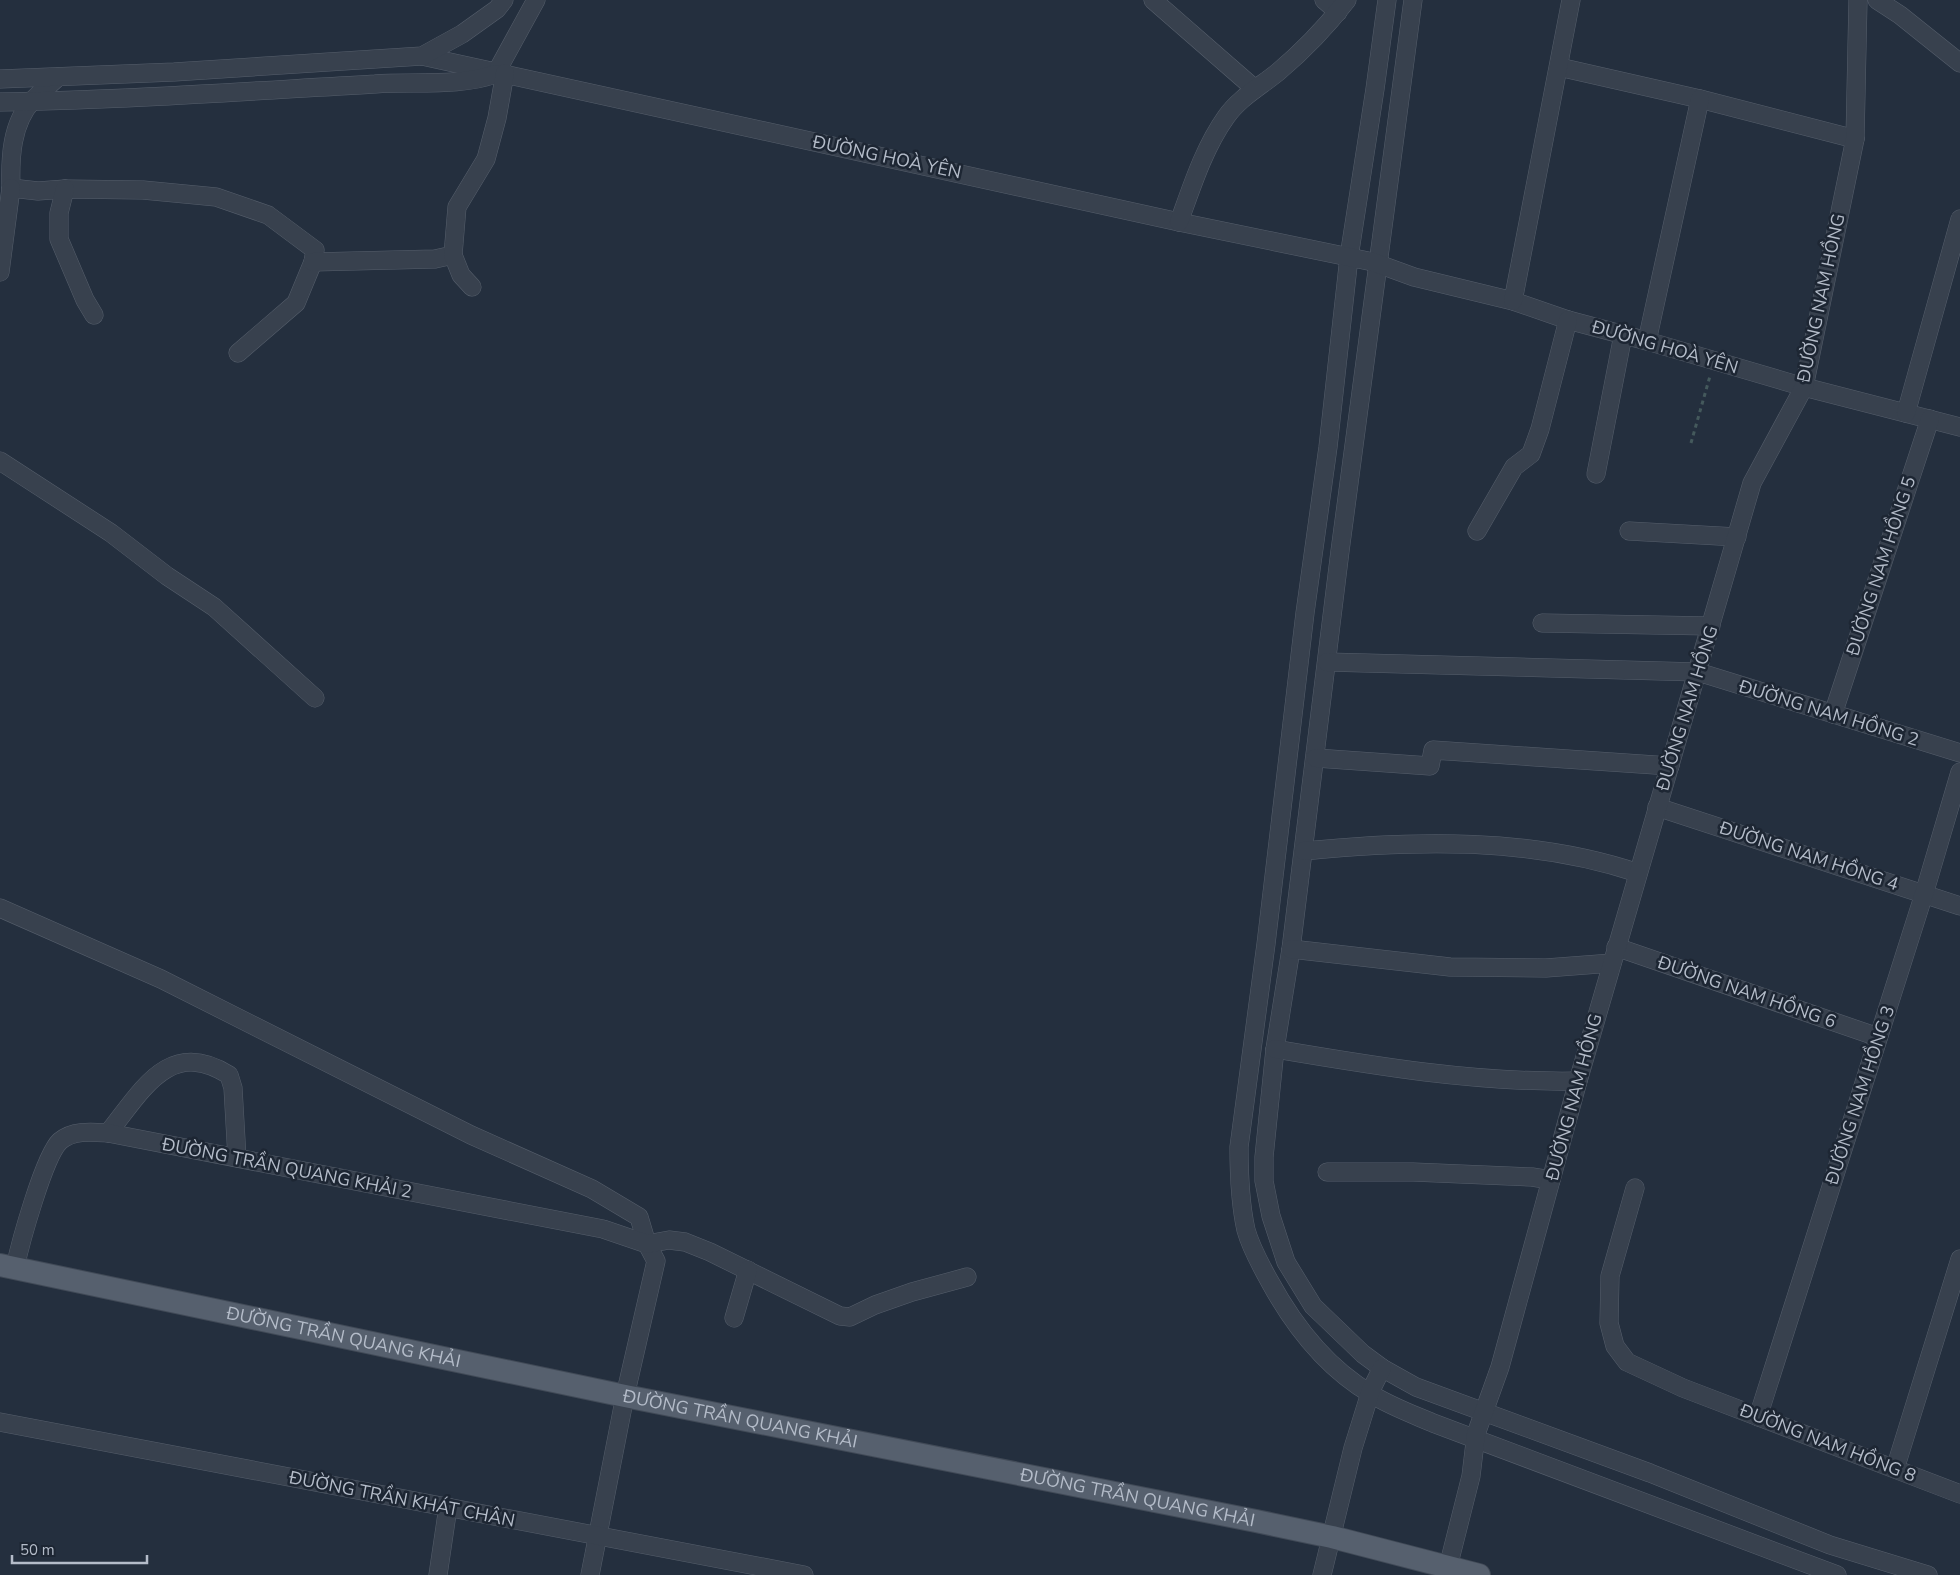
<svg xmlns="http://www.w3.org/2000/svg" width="1960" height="1575" viewBox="0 0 1960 1575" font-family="'Nunito Sans',sans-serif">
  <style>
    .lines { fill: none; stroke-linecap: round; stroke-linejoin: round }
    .minor-casing { stroke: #565f6c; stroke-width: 19 }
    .major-casing { stroke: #414a57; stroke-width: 24 }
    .path { stroke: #44595c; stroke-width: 3; stroke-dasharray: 4 4; stroke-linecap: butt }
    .minor { stroke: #38414e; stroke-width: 18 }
    .major { stroke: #56606e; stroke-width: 22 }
    .labels { text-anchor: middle; stroke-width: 5; stroke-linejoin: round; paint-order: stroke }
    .street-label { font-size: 18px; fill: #b4bcc9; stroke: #1d2633 }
  </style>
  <rect width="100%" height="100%" fill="#242f3e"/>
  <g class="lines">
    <defs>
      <g id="minor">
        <path d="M1153,0L1255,89"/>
        <path d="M1324,0L1338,12"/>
        <path d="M1387,0L1375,89L1349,257L1328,447L1305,613L1266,944L1239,1147C1239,1174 1240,1203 1246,1230C1251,1248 1261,1266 1270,1282C1294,1326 1327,1368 1371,1394C1390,1406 1412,1414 1433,1423L1837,1575"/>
        <path d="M1413,0L1340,551L1291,949L1275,1049L1264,1157V1181L1271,1216L1286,1262L1313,1306L1363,1354L1382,1368L1416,1387L1650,1473L1830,1545L1928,1575"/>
        <path d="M1877,0L1900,15L1960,63"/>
        <path d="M422,56L1179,222L1373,262L1414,277L1513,301L1568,320L1647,341L1804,387L1960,427"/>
        <path d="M1559,67L1700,99L1855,139"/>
        <path d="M497,71L536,0"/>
        <path d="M58,77C50,85 40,92 33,100C11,123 10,159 11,188L38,191L65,189L143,190L216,197L268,215L315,250L313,262L296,303L238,353"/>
        <path d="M0,79L174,72L422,56L462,34L497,9L504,0"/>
        <path d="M0,102C125,100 250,91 375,84C412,81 461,87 495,74"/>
        <path d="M65,189L59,213V239L85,300L94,315"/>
        <path d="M1179,222C1192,186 1204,148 1226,117C1239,98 1261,86 1278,72C1303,51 1327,26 1347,0"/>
        <path d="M313,262L435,259L453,255"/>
        <path d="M0,272L11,188"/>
        <path d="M472,287L461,275L453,255L457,207L486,159L497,118L505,73"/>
        <path d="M1513,301L1571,0"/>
        <path d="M1647,341L1700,99"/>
        <path d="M1906,413L1960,219"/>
        <path d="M0,461L111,533L167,576L214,607L315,698"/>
        <path d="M1596,474L1623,335"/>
        <path d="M1477,531L1514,467L1531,454L1540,429L1568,320"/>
        <path d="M1629,531L1737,537"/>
        <path d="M1542,623L1711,626"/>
        <path d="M1327,662L1698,672L1960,753"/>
        <path d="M1833,714L1930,419"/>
        <path d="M1316,758L1430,766L1433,750L1670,766"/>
        <path d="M1657,807L1960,906"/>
        <path d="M1304,851C1414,840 1531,837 1638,873"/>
        <path d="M0,908L161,979L471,1135L592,1189L639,1217L647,1244L656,1261L625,1396L590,1575"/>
        <path d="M1616,947L1878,1037"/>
        <path d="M1291,949L1450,967L1546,968L1612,963"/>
        <path d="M1275,1049C1375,1066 1476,1083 1578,1081"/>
        <path d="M108,1133C142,1091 169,1037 229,1075L233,1088L237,1158"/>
        <path d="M1327,1172H1413L1532,1177L1551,1180"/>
        <path d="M1635,1188L1610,1276L1609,1323L1615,1346L1627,1362L1683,1388L1960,1494"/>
        <path d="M15,1268C20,1244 44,1156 60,1141C73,1130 92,1132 108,1133L603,1229L647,1244L669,1240L685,1242L710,1252L840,1316L850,1317L875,1305L912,1292L967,1277"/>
        <path d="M734,1318L748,1270"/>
        <path d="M1758,1417L1924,894L1960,772"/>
        <path d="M0,1422L804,1575"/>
        <path d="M1895,1469L1960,1259"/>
        <path d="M438,1575L448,1507"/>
        <path d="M1322,1575L1353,1448L1371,1390L1382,1368"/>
        <path d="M1446,1575L1471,1476L1476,1434L1500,1367L1578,1081L1752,483L1804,387L1855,139L1858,0"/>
      </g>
      <g id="major">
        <path id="s1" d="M0,1265L625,1396L1256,1521L1332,1537L1479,1575"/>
      </g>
    </defs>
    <use href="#minor" class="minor-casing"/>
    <use href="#major" class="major-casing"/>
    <path class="path" d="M1691,443L1710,376"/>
    <use href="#minor" class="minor"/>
    <use href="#major" class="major"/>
  </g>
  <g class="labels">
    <g class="street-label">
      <text transform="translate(887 157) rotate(12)" y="6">ĐƯỜNG HOÀ YÊN</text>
      <text transform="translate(1821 298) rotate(-78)" y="6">ĐƯỜNG NAM HỒNG</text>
      <text transform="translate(1665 347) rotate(16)" y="6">ĐƯỜNG HOÀ YÊN</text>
      <text transform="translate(1881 566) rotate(-72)" y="6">ĐƯỜNG NAM HỒNG 5</text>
      <text transform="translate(1687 708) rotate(-73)" y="6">ĐƯỜNG NAM HỒNG</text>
      <text transform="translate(1829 713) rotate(17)" y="6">ĐƯỜNG NAM HỒNG 2</text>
      <text transform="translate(1809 856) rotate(18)" y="6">ĐƯỜNG NAM HỒNG 4</text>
      <text transform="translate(1747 992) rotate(19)" y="6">ĐƯỜNG NAM HỒNG 6</text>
      <text transform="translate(1860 1095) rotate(-72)" y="6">ĐƯỜNG NAM HỒNG 3</text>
      <text transform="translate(1574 1097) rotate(-75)" y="6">ĐƯỜNG NAM HỒNG</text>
      <text transform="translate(287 1168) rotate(11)" y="6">ĐƯỜNG TRẦN QUANG KHẢI 2</text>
      <text dy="6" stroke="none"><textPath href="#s1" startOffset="351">ĐƯỜNG TRẦN QUANG KHẢI</textPath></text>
      <text dy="6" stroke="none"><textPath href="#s1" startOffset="756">ĐƯỜNG TRẦN QUANG KHẢI</textPath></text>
      <text transform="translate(1828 1443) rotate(21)" y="6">ĐƯỜNG NAM HỒNG 8</text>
      <text dy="6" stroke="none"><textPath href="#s1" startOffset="1161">ĐƯỜNG TRẦN QUANG KHẢI</textPath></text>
      <text transform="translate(402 1499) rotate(11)" y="6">ĐƯỜNG TRẦN KHÁT CHÂN</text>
    </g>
  </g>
  <path d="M12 1555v8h135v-8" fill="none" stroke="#b4bcc9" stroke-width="2.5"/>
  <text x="20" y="1555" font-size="15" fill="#b4bcc9" stroke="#1d2633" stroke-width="4" paint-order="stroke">50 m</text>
</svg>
